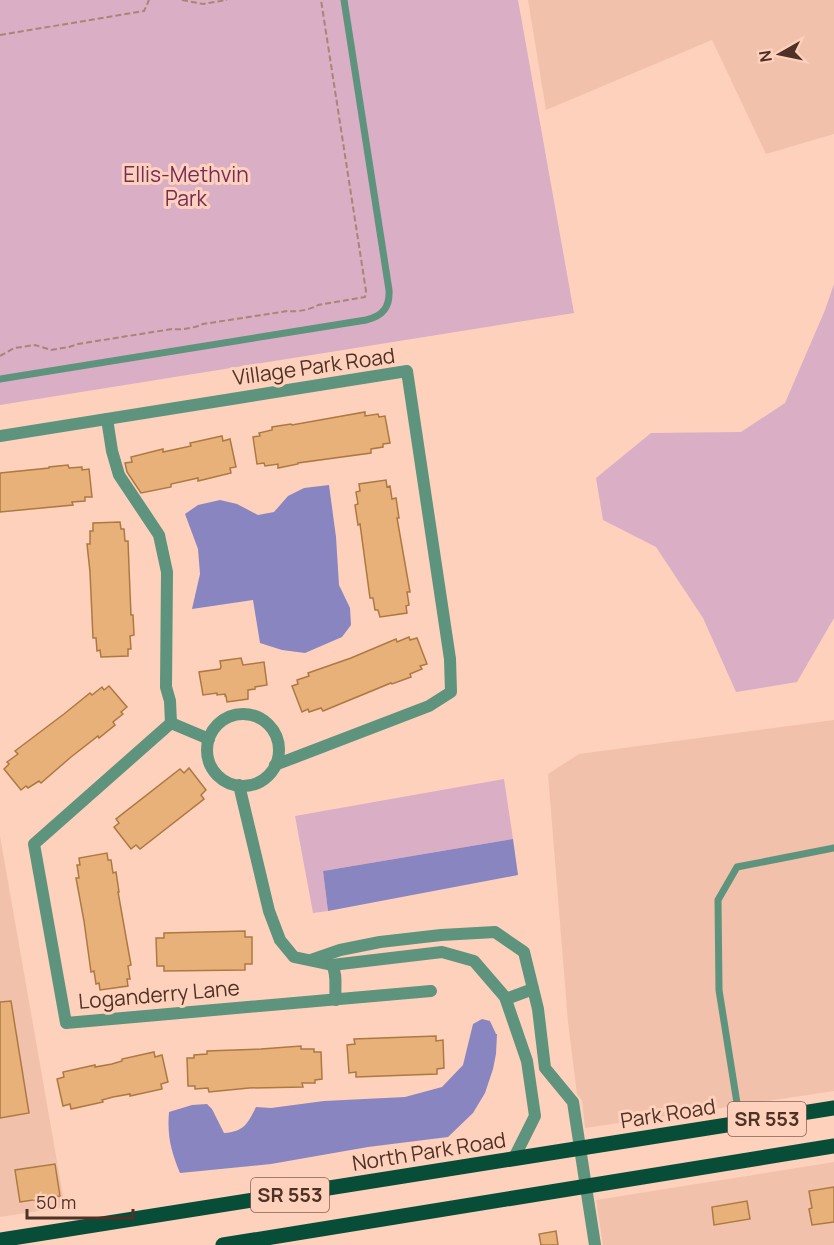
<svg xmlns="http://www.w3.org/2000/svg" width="834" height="1245" viewBox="0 0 834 1245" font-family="Manrope,sans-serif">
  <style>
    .built { fill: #f1c1ab }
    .green { fill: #daaec5 }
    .water { fill: #8885c0 }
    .building { fill: #e8b17a; stroke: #ac7943; stroke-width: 1.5 }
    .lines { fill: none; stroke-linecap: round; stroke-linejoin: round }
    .path { stroke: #aa8574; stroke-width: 2; stroke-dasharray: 6 3; stroke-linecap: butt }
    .service { stroke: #5e937d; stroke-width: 7 }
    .minor { stroke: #5e937d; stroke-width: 12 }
    .tertiary { stroke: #5e937d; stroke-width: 12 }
    .primary { stroke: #074d37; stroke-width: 15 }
    .labels { text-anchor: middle; stroke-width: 6; stroke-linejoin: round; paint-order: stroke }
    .shield { fill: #fed1bd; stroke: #846253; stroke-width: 1.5 }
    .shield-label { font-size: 20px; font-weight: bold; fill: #4f3225 }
    .park-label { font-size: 21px; fill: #752b59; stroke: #fed1bd }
    .street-label { font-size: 21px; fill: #4f3225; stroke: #fed1bd }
  </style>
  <rect width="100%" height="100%" fill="#fed1bd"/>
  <g class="built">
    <path d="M528,0H834V134L766,154L712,40L546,110Z"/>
    <path d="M834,720V1091L585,1128L582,1101L577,1094L568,1022L548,774L579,754Z"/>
    <path d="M0,836L65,1207L0,1217Z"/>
    <path d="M834,1162V1245H603L596,1200Z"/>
  </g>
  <g class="green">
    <path d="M0,0H518L574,313L0,405Z"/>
    <path d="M834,284V618L797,682L736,692L703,618L656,547L603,520L596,478L651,433L741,432L785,403L825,310Z"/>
    <path d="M504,779L513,839L323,871L328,911L313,913L295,816Z"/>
  </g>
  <g class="water">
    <path d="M329,485L336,537L339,585L350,608L351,625L342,637L305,653L282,650L260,643L253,600L192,609L200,574L198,549L185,514L198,505L220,500L237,504L258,515L274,512L288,496L304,488Z"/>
    <path d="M513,839L518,875L328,911L323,871Z"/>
    <path d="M482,1019L490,1021L496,1034H497L496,1054L493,1069L485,1093L473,1113L448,1137L368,1147L271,1164L180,1173C171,1151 167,1136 169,1112L192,1105L207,1104L212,1109L224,1133C244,1132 248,1123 256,1107L271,1108L324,1101L405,1097L442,1087L463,1065L473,1024Z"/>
  </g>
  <g class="building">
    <path d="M365,412V416L378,414L379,417L385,416L390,443L383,444V447L371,449V453L298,463V464L278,468V464L265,466L264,463L257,464L253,437L260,436L259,433L272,430V427L291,424L292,425Z"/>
    <path d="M222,436L223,441L230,439L236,467L230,468L231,473L198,481V478L171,484V487L141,493L127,472L125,463L132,462L131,457L163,449V452L191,446L190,443Z"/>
    <path d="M68,465L69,468L82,467V470L89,469L92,497H85V501L72,502L73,505L0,512V473L49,468V467Z"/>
    <path d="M386,480L387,487L390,486L392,499L396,498L399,518H397L410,592H407L409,605L406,606L407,613L380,617L378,610H375L373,598H370L360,524L358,525L355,505L358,504L356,492L360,491L359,484Z"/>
    <path d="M120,522L121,529H124L125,541H128L130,592L131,615H133L134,635L130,636L131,649H128V656L101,657L100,650L97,651L96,638H93L90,572L87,544H90V531H93V523Z"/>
    <path d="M409,637L410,640L417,638L427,664L420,666L422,669L410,674L411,677L392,684L391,683L323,711L321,708L309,712L308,709L302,712L292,686L298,684L297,680L309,676L308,673L351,658L396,639L397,642Z"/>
    <path d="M241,658L243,665L264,662L267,685L255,687V689L248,690V699L227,702L226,696H225V694L217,695V693L203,695L199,672L220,669L221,667L220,661Z"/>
    <path d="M109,686L127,707L121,712L123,714L113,722L115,725L99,738L98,736L71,757L41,783L39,781L28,788L26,786L21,790L4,769L9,764L7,762L18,754L15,751L64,714L90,693L92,695L102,687L104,690Z"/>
    <path d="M189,768L206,790L201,795L204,799L140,849L136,845L131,849L114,827L119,823L116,819L180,769L184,773Z"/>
    <path d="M107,853L108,860H111L113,873L116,872L119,892H118L131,965L128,966L130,979H127L128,986L100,990L99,983L96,984L94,971L91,972L84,921L76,878H79L77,865H80L79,858Z"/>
    <path d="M245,931V937H252V964H245V970L164,971V966H157L156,938H164V933Z"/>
    <path d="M11,1001L29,1113L0,1118V1002Z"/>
    <path d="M436,1036V1041L443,1040L444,1068L437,1069V1074L356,1077V1072L349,1073L347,1045L355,1044L354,1039Z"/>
    <path d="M301,1046V1049H314V1052H321L322,1079L315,1080V1083H302L303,1087L249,1088L209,1092L208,1088L195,1089V1086H188L187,1058H194V1055L207,1054V1051L261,1049Z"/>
    <path d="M154,1052L155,1057L162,1055L168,1082L161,1084L162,1089L130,1096V1094L113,1097L102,1100L103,1102L71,1109L70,1104L63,1106L57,1079L64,1077L63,1072L95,1065V1067L112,1064L122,1061V1059Z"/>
    <path d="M55,1164L60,1196L20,1202L15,1170Z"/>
    <path d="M834,1187V1222L812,1225L809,1209L812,1208L809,1191Z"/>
    <path d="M747,1201L750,1219L714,1225L712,1207Z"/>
    <path d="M556,1231L558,1245H541L539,1234Z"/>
  </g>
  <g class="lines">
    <g class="path">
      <path d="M182,0L203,4L227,0"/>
      <path d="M0,35L144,11L149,0"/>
      <path d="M0,356L14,348L35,345L51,350L69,347L78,344L172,329C182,330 194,328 203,324L288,311C297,312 310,310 318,305L365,297L366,291L321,0"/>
    </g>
    <g class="service">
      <path d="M0,379L366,320C383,316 390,307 389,290L344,0"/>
      <path d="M740,1122L719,990L718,900L737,867L834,848"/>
    </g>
    <g class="minor">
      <path d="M107,419L112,451L119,475L159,535L167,572L166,687L170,701L171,723"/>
      <path d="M0,436L407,371L450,659L451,692L429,706L275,765"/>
      <circle cx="243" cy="750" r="36"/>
      <path d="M209,739L171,723L34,844L66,1023L431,991"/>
      <path d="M239,785L269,911L280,940L294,957L332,965L442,952L474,961L505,997L527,1061L535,1116L513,1160"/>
      <path d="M311,960L340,950L380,942L441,935L495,932L524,952L538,1009L545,1068L573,1102L586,1187"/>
      <path d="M332,965C338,976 334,988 336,1000"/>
      <path d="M506,999L533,989"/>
    </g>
    <path class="tertiary" d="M586,1187L595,1245"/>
    <g class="primary">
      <path d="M0,1240L834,1108"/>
      <path d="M223,1245L834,1146"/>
    </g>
  </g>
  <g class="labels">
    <g class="shield">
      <rect x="728" y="1102" width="78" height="34" rx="4.5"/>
      <rect x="251" y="1178" width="78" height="34" rx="4.5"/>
    </g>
    <g class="shield-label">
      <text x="767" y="1126">SR 553</text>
      <text x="290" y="1202">SR 553</text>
    </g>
    <g class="park-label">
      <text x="186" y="182">Ellis-Methvin<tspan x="186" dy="24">Park</tspan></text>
    </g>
    <g class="street-label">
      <text transform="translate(314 367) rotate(-8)" y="7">Village Park Road</text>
      <text transform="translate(159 995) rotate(-5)" y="7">Loganderry Lane</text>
      <text transform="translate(668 1114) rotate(-9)" y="7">Park Road</text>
      <text transform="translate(429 1152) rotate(-9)" y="7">North Park Road</text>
    </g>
  </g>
  <g transform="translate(780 54) rotate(261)" stroke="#fed1bd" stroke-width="4.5" paint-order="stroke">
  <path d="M0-4.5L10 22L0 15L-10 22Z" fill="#4f3225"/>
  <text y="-9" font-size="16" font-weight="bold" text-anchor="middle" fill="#4f3225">N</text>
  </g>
  <path d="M27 1209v9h106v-9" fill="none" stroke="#4f3225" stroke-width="3"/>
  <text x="36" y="1209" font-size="18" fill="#4f3225" stroke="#fed1bd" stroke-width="4.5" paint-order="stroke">50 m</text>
</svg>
